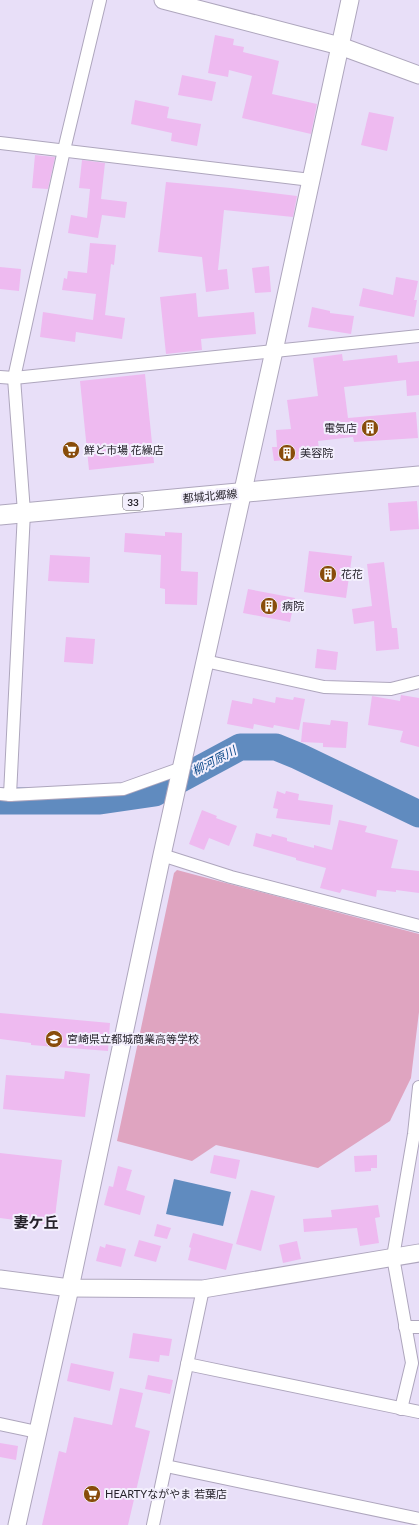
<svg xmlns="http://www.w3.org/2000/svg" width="419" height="1525" viewBox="0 0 419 1525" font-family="Lato,'Noto Sans JP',sans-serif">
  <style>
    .green { fill: #dfa4c0 }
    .water { fill: #608bbf }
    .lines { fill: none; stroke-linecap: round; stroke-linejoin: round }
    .river { stroke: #608bbf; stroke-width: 27 }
    .building { fill: #eebaf0 }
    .street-casing { stroke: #aea6bd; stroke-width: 14 }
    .secondary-casing { stroke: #aea6bd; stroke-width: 19 }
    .primary-casing { stroke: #aea6bd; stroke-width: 21 }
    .street { stroke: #fff; stroke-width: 12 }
    .secondary { stroke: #fff; stroke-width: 17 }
    .primary { stroke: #fff; stroke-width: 19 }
    .labels { text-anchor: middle; stroke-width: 4; stroke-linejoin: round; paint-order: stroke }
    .shield { fill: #f3effd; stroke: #64606a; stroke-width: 1 }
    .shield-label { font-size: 10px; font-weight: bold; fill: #26232b }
    .poi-label { font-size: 11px; fill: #26232b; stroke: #f3effd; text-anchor: start }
    .street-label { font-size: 11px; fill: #26232b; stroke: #f3effd }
    .water-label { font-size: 12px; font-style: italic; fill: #0c4a8a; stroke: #f3effd }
    .district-label { font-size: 15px; font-weight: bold; fill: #26232b; stroke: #f3effd }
  </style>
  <rect width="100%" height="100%" fill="#e8dff8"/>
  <path class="green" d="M177,870L419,934V1012L411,1078L390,1121L318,1168L216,1145L192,1161L117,1141L174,873Z"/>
  <path class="water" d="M174,1179L231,1192L223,1226L166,1214Z"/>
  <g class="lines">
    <path class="river" d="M0,801H100L155,793L240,747H276L298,756L419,814"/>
  </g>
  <g class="building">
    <path d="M215,35L234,39L233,45L244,47L243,52L279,61L272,94L317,104L311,134L242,118L252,76L229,70L228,77L208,73Z"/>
    <path d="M182,75L216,82L212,101L178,95Z"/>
    <path d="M135,100L169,107L167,118L201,124L197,146L171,141L172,133L131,124Z"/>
    <path d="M369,112L394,117L387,151L361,145Z"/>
    <path d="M35,155L55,157L48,189L32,188Z"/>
    <path d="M82,160L105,163L101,199L127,202L125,218L102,215L98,238L68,233L71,215L87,218L90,189L79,188Z"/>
    <path d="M166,182L231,188L297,196L293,217L224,210L218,270L227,269L229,289L206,292L202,257L158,252Z"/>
    <path d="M90,243L116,245L114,265L111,264L105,315L125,318L122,339L76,332L75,342L40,337L43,312L93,320L96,294L62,290L64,278L67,279L68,271L87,273Z"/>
    <path d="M269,266L271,292L255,293L252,268Z"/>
    <path d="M0,267L21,269L19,291L0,289Z"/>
    <path d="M396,277L418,281L414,300H417L414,317L359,306L363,288L393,295Z"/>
    <path d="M196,293L198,317L254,312L256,334L201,339L202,350L166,354L160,297Z"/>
    <path d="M312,307L330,311V313L354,316L351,334L308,327Z"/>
    <path d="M342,354L343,361L397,355L398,363L419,361V395L407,396L406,380L344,387L348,418L416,412L418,438L354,442L353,437L318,441L319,449L300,451L301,459L274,461L272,447H277L276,430L291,429L287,400L318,396L313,358Z"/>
    <path d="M145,374L154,463L89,470L80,381Z"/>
    <path d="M417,501L419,529L390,531L388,503Z"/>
    <path d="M165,532L182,533L181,571L198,572L197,605L165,604V589L160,588L161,555L124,552L125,533L165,536Z"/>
    <path d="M309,551L352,556L346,598L304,592Z"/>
    <path d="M50,555L90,557L89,583L48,581Z"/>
    <path d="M384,562L392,628H397L399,649L376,651L374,621L354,624L352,609L372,606L367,564Z"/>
    <path d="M248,589L295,598L290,622L243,613Z"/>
    <path d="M66,637L95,639L93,664L64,662Z"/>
    <path d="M317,649L338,652L336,670L315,668Z"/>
    <path d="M401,695L419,698V747L400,742L403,731L368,725L372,696L400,701Z"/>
    <path d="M276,697L293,700L294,697L305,699L299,730L274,725L273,728L254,724L253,729L227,724L232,700L252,704L253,698L275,703Z"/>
    <path d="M331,720L348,722L346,748L323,747V743L301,742L303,722L330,725Z"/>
    <path d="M277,791L285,794L286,791L299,794L298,800L333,805L330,825L276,818L278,809L273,808Z"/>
    <path d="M202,810L217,816L216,818L237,826L229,846L209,838L204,850L189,844Z"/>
    <path d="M339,820L367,826L365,832L398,840L391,868L419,871V893L396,890V892L377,890L376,897L342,889L340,893L320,888L326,868L296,860V858L253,846L256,833L271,837L272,834L287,838V841L314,848V845L332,850Z"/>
    <path d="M0,1013L110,1023L108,1051L31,1045V1043L0,1039Z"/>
    <path d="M65,1071L90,1074L85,1117L3,1109L6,1075L64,1079Z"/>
    <path d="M0,1153L62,1160L54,1225L0,1218Z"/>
    <path d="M214,1155L240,1160L236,1179L210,1173Z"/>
    <path d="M377,1155V1168H371V1171L355,1172L354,1156Z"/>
    <path d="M118,1166L132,1170L126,1190L145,1196L140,1215L104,1205L109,1186L113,1187Z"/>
    <path d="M251,1190L275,1196L261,1251L236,1244Z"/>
    <path d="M378,1205L380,1217L375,1218L379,1243L360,1246L357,1228L304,1232L303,1219L332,1217L331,1210Z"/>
    <path d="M157,1224L171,1228L167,1239L154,1236Z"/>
    <path d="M193,1233L233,1244L226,1270L188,1260L191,1248L189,1247Z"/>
    <path d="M139,1240L161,1246L156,1262L134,1256Z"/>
    <path d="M297,1241L301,1259L283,1263L279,1245Z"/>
    <path d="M106,1244L126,1249L121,1267L96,1261L100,1246L105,1248Z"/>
    <path d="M133,1333L172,1339L169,1356L160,1355L159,1362L129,1358Z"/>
    <path d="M71,1363L114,1372L110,1391L67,1381Z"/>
    <path d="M148,1375L173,1380L170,1394L145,1389Z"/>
    <path d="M120,1388L143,1393L135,1427L150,1431L128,1525H42L59,1451L66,1453L74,1417L112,1425Z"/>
    <path d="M0,1443L18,1446L16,1460L0,1457Z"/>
  </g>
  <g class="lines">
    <defs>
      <g id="street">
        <path d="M0,143L311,180"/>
        <path d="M0,377L14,378L419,336"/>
        <path d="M205,661L324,687L391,689L419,682"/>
        <path d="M0,794L10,795L24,512L14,378L64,150L100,0"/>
        <path d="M10,795L123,789L182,768"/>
        <path d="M162,855L231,877L419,926"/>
        <path d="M405,1327H419"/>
        <path d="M187,1364L419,1412"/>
        <path d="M401,1409L412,1363L393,1257L414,1134L419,1087"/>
        <path d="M0,1424L37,1432"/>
        <path d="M166,1466L419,1519"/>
        <path d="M153,1525L203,1289"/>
      </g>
      <g id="secondary">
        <path d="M163,0L340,46L419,75"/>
        <path d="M0,1279L70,1288L203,1289L419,1253"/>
        <path d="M17,1525L70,1288L162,855L274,351L350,0"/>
      </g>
      <path id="primary" d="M0,515L419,476"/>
    </defs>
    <use href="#street" class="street-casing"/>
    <use href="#secondary" class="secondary-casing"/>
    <use href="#primary" class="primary-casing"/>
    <use href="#street" class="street"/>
    <use href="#secondary" class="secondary"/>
    <use href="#primary" class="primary"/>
  </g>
  <defs>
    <symbol id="building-disc" viewBox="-11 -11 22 22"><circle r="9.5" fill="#884c0a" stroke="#f3effd"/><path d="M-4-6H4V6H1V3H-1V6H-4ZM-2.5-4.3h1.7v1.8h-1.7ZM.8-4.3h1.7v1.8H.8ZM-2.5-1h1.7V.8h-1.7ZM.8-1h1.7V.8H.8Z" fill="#fff"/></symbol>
    <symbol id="supermarket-disc" viewBox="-11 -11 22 22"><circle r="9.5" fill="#884c0a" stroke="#f3effd"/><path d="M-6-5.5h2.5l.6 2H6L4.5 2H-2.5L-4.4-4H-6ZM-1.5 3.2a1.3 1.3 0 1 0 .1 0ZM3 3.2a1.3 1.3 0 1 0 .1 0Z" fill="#fff"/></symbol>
    <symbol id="school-disc" viewBox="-11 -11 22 22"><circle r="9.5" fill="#884c0a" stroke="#f3effd"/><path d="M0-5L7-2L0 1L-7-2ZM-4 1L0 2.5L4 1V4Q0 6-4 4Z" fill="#fff"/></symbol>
  </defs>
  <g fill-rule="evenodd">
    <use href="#building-disc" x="360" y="418" width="20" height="20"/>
    <use href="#supermarket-disc" x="61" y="440" width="20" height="20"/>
    <use href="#building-disc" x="277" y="443" width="20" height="20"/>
    <use href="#building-disc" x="318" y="564" width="20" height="20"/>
    <use href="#building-disc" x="259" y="596" width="20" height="20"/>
    <use href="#school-disc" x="44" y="1029" width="20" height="20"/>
    <use href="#supermarket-disc" x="82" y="1484" width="20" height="20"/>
  </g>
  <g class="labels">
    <rect class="shield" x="123" y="494" width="20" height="16" rx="3"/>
    <g class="shield-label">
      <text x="133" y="506">33</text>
    </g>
    <g class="poi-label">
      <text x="357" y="432" text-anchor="end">電気店</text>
      <text x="84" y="454">鮮ど市場 花繰店</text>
      <text x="300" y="457">美容院</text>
      <text x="341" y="578">花花</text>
      <text x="282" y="610">病院</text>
      <text x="67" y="1043">宮崎県立都城商業高等学校</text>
      <text x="105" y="1498">HEARTYながやま 若葉店</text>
    </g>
    <g class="street-label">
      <text transform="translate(210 496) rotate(-5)" y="4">都城北郷線</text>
    </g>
    <g class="water-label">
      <text transform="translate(214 761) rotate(-28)" y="4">柳河原川</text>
    </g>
    <g class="district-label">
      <text x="36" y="1228">妻ケ丘</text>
    </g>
  </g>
</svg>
